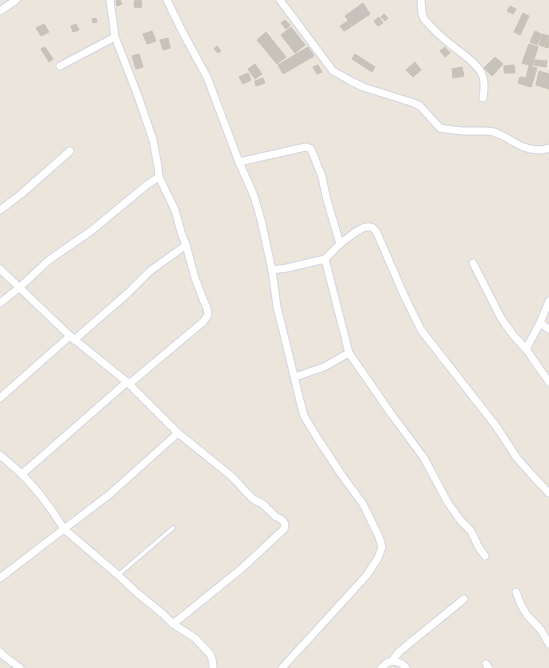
<svg xmlns="http://www.w3.org/2000/svg" width="549" height="668" viewBox="0 0 549 668" font-family="'Fira Sans',sans-serif">
  <style>
    .building { fill: #c7c2bb; stroke: #c7c1b5 }
    .lines { fill: none; stroke-linecap: round; stroke-linejoin: round }
    .service-casing { stroke: #d1d4e2; stroke-width: 5.5 }
    .minor-casing { stroke: #d1d4e2; stroke-width: 9 }
    .service { stroke: #fff; stroke-width: 3.5 }
    .minor { stroke: #fff; stroke-width: 7 }
  </style>
  <rect width="100%" height="100%" fill="#ece5db"/>
  <g class="building">
    <path d="M118,0H120L122,4L117,6L116,1Z"/>
    <path d="M141,0L142,7L135,8L134,1Z"/>
    <path d="M363,3L370,14L352,26L345,16Z"/>
    <path d="M510,6L516,9L513,14L507,11Z"/>
    <path d="M523,13L529,16L520,35L514,32Z"/>
    <path d="M384,14L388,18L385,21L381,17Z"/>
    <path d="M379,17L383,23L378,26L374,21Z"/>
    <path d="M96,18L97,22L93,23L92,19Z"/>
    <path d="M285,20L290,25L286,29L281,23Z"/>
    <path d="M348,21L351,27L344,31L340,26Z"/>
    <path d="M44,24L49,32L41,36L36,28Z"/>
    <path d="M76,24L79,30L73,32L71,26Z"/>
    <path d="M291,27L305,45L295,53L281,35Z"/>
    <path d="M152,31L156,41L147,44L143,34Z"/>
    <path d="M535,31L541,34L537,45L530,42Z"/>
    <path d="M266,32L286,57L277,64L257,40Z"/>
    <path d="M542,34L549,36L548,48L539,45Z"/>
    <path d="M168,38L170,48L163,50L160,40Z"/>
    <path d="M529,44L538,47L532,66L522,63Z"/>
    <path d="M217,46L221,51L218,53L214,49Z"/>
    <path d="M45,47L53,59L49,62L41,49Z"/>
    <path d="M308,47L314,56L283,74L278,65Z"/>
    <path d="M445,47L450,53L445,57L440,51Z"/>
    <path d="M139,54L143,67L136,69L132,56Z"/>
    <path d="M355,54L375,67L372,72L352,59Z"/>
    <path d="M495,57L503,64L492,76L484,68Z"/>
    <path d="M535,60L547,61L546,67L534,65Z"/>
    <path d="M415,62L421,70L413,77L406,70Z"/>
    <path d="M255,64L262,74L255,79L248,69Z"/>
    <path d="M318,65L322,72L317,74L313,67Z"/>
    <path d="M514,65L515,73H504V66Z"/>
    <path d="M529,66L537,68L531,87L518,83L520,77L526,78Z"/>
    <path d="M462,67L464,76L453,78L452,69Z"/>
    <path d="M539,71L549,74V89L536,85Z"/>
    <path d="M248,73L251,80L243,84L239,77Z"/>
    <path d="M263,78L265,83L256,86L255,81Z"/>
  </g>
  <g class="lines">
    <defs>
      <path id="service" d="M118,575L173,528"/>
      <g id="minor">
        <path d="M110,0L115,37L138,96L153,140L158,167L159,177L175,210L181,232L186,245L195,278L203,299L207,308L208,315L203,322L129,384"/>
        <path d="M167,0L182,31L207,77L239,162L254,196L261,220L272,270L277,307L286,343L300,401L304,416L318,439L341,474L363,504L379,537L382,547L378,558L367,575L282,668"/>
        <path d="M280,0L333,71L351,81L363,87L414,103L420,106L440,128L446,129L462,131H485L494,132L505,137L521,146L530,149L542,150L549,148"/>
        <path d="M421,0L422,14L424,19C432,28 441,37 450,44C460,52 480,65 483,77C485,83 484,91 483,98"/>
        <path d="M0,11L16,0"/>
        <path d="M60,66L115,37"/>
        <path d="M239,162L301,148L306,147L311,149L322,177L327,200L340,244L325,259"/>
        <path d="M0,210L20,195L70,151"/>
        <path d="M340,244C347,239 364,222 373,228C374,229 376,231 377,233L403,293L421,330L496,426L517,458L532,475L549,493"/>
        <path d="M473,263L501,318L513,335L526,349"/>
        <path d="M0,269L70,336L127,382L178,433L230,475L238,483L245,491L253,499L263,504L275,516L282,520L285,524L284,529L241,569L173,624"/>
        <path d="M272,270L287,268L325,259L349,353L392,415L424,458L448,503L461,521L471,531L478,546L485,556"/>
        <path d="M549,301L540,323L526,349L549,382"/>
        <path d="M0,303L19,288L49,260L91,231L148,184L159,177"/>
        <path d="M540,323L549,329"/>
        <path d="M74,340L128,293L150,271L186,245"/>
        <path d="M295,377L324,367L349,353"/>
        <path d="M0,398L70,336"/>
        <path d="M178,433L110,494L64,529L118,575L136,592L163,614L173,624L195,638L210,654L212,659L213,666"/>
        <path d="M0,455C10,464 21,472 30,483C43,497 54,513 64,529L0,578"/>
        <path d="M22,474L127,382"/>
        <path d="M516,592L521,605L527,615L541,630L549,644"/>
        <path d="M0,652L4,656L20,668"/>
        <path d="M392,661L399,652L411,642L464,599"/>
        <path d="M486,664L489,668"/>
        <path d="M381,668C383,667 385,664 387,663C393,659 403,663 406,668"/>
      </g>
    </defs>
    <use href="#service" class="service-casing"/>
    <use href="#minor" class="minor-casing"/>
    <use href="#service" class="service"/>
    <use href="#minor" class="minor"/>
  </g>
</svg>
